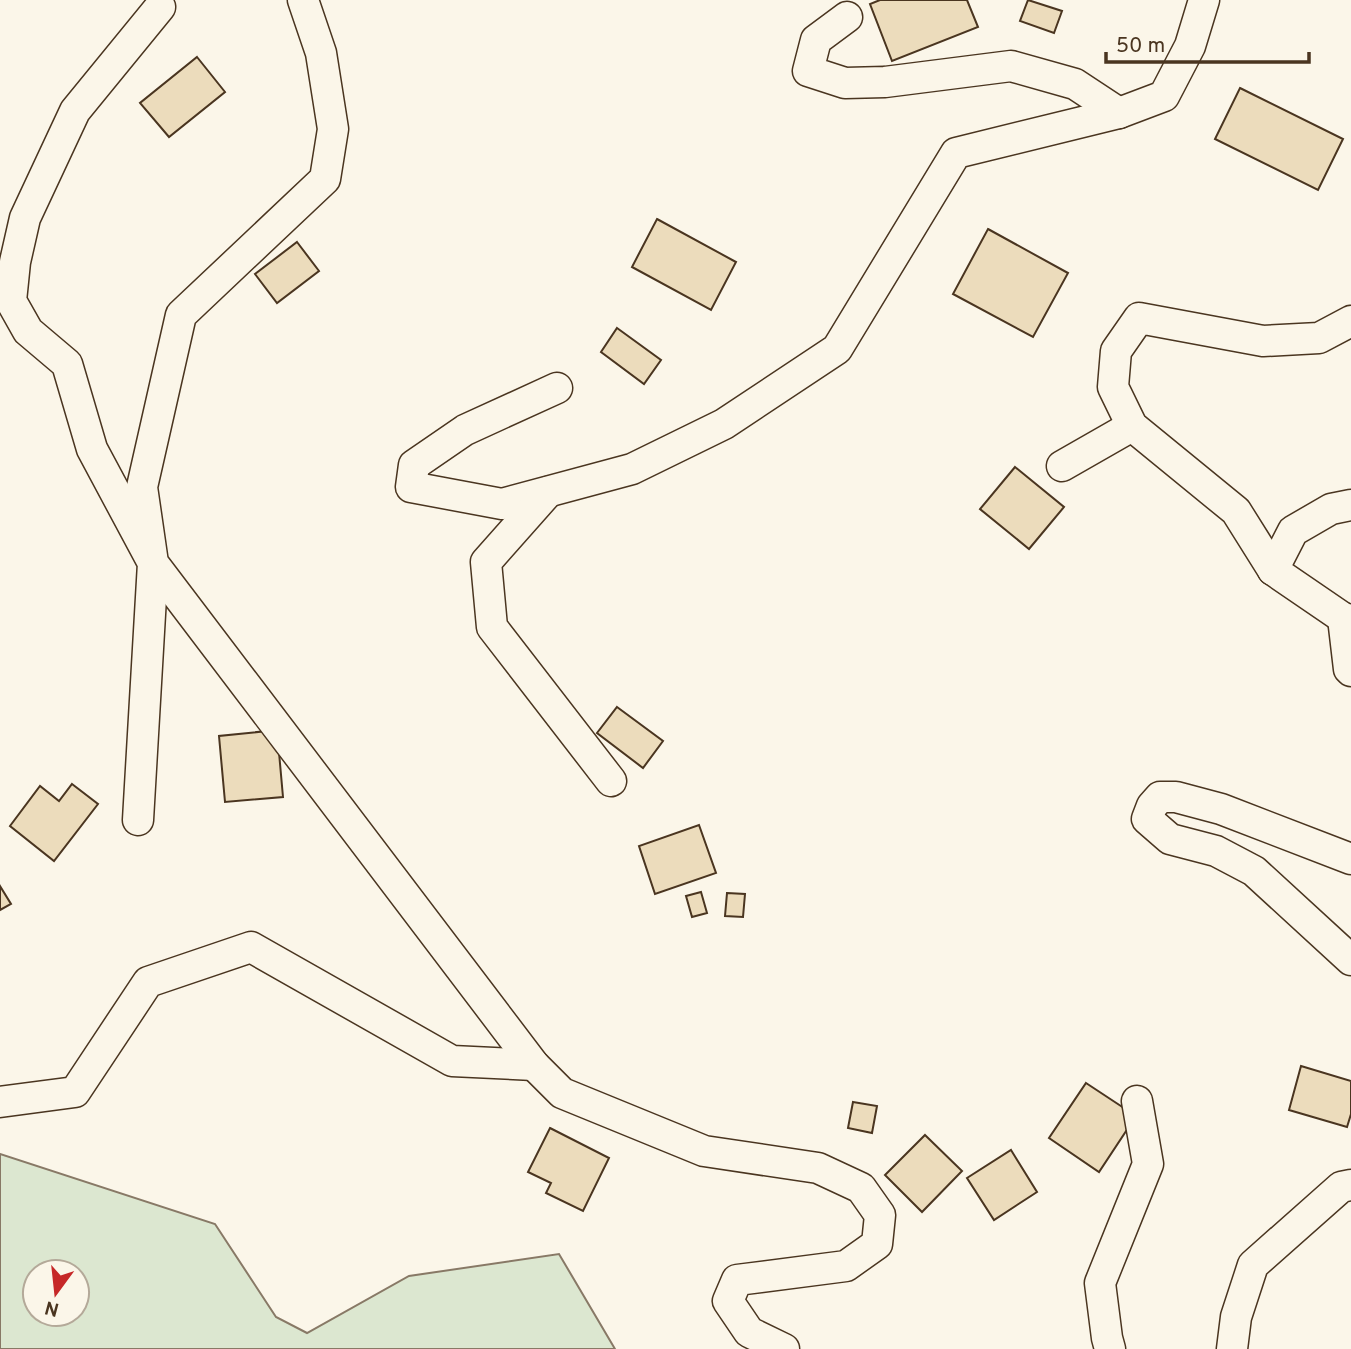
<svg xmlns="http://www.w3.org/2000/svg" width="1351" height="1349" viewBox="0 0 1351 1349" font-family="Overpass,sans-serif">
  <style>
    .green { fill: #dce7d0; stroke: #887966; stroke-width: 2; fill-rule: evenodd }
    .building { fill: #ecdcbc; stroke: #4a3520; stroke-width: 2 }
    .lines { fill: none; stroke-linecap: round; stroke-linejoin: round }
    .minor-casing { stroke: #4a3520; stroke-width: 33 }
    .minor { stroke: #fbf6e9; stroke-width: 30 }
  </style>
  <rect width="100%" height="100%" fill="#fbf6e9"/>
  <path class="green" d="M0,1154L215,1224L276,1317L307,1333L409,1276L559,1254L615,1349H0ZM35,1272H77V1314H35Z"/>
  <g class="building">
    <path d="M880,0H967L978,27L892,61L870,4Z"/>
    <path d="M1028,0L1062,11L1054,33L1020,21Z"/>
    <path d="M197,57L225,92L169,137L140,103Z"/>
    <path d="M1240,88L1343,139L1318,190L1215,139Z"/>
    <path d="M657,219L736,262L711,310L632,267Z"/>
    <path d="M988,229L1068,273L1033,337L953,294Z"/>
    <path d="M297,242L319,271L277,303L255,274Z"/>
    <path d="M617,328L661,360L644,384L601,352Z"/>
    <path d="M1015,467L1064,507L1029,549L980,509Z"/>
    <path d="M617,707L663,741L643,768L597,733Z"/>
    <path d="M277,730L283,797L225,802L219,736Z"/>
    <path d="M72,784L98,804L54,861L10,826L40,786L59,801Z"/>
    <path d="M699,825L716,873L655,894L639,846Z"/>
    <path d="M0,886L11,904L0,910Z"/>
    <path d="M701,892L707,913L692,917L686,896Z"/>
    <path d="M727,893L745,894L743,917L725,916Z"/>
    <path d="M1301,1066L1351,1081V1114L1347,1127L1289,1110Z"/>
    <path d="M1086,1083L1136,1116L1099,1172L1049,1138Z"/>
    <path d="M853,1102L877,1106L872,1133L848,1128Z"/>
    <path d="M550,1128L609,1158L583,1211L546,1193L551,1183L528,1172Z"/>
    <path d="M925,1135L962,1171L922,1212L885,1175Z"/>
    <path d="M1011,1150L1037,1192L994,1220L967,1178Z"/>
  </g>
  <g class="lines">
    <defs>
      <g id="minor">
        <path d="M303,0L321,53L333,129L325,179L181,315L142,487L153,563L534,1065L562,1093L704,1151L818,1168L861,1188L880,1215L877,1244L846,1266L737,1280L728,1301L749,1332L784,1349"/>
        <path d="M847,17L816,40L808,71L845,83L885,82L1011,66L1075,84L1119,113"/>
        <path d="M557,388L465,430L414,465L411,487L502,504L632,469L724,424L837,349L956,153L1119,113L1164,96L1190,46L1204,0"/>
        <path d="M1062,466L1132,426"/>
        <path d="M548,492L486,562L492,627L611,781"/>
        <path d="M1351,505L1331,509L1293,531L1273,570L1343,618L1351,620"/>
        <path d="M1273,570L1236,511L1132,426L1113,387L1116,351L1139,318L1263,341L1319,338L1351,321"/>
        <path d="M1343,618L1349,669L1351,671"/>
        <path d="M138,820L153,563L92,449L67,364L28,331L11,301L15,262L25,218L75,111L160,7"/>
        <path d="M1351,859L1221,809L1176,797H1160L1152,806L1147,819L1170,839L1216,851L1254,871L1351,960"/>
        <path d="M0,1102L75,1092L148,982L251,947L452,1061L534,1065"/>
        <path d="M1110,1349L1107,1338L1100,1283L1148,1164L1137,1101"/>
        <path d="M1232,1349L1236,1317L1253,1265L1341,1187L1351,1185"/>
      </g>
    </defs>
    <use href="#minor" class="minor-casing"/>
    <use href="#minor" class="minor"/>
  </g>
  <g transform="translate(56 1293) rotate(195)"><circle r="33" fill="#fbf6e9" stroke="#b4a999" stroke-width="2"/>
  <path d="M0-5L12 26L0 18L-12 26Z" fill="#c62828"/>
  <text y="-10" font-size="19" font-weight="bold" text-anchor="middle" fill="#4a3520">N</text>
  </g>
  <path d="M1106 52v10h203v-10" fill="none" stroke="#4a3520" stroke-width="3.5"/>
  <text x="1116" y="52" font-size="21" fill="#4a3520" stroke="#fbf6e9" stroke-width="5" paint-order="stroke">50 m</text>
</svg>
